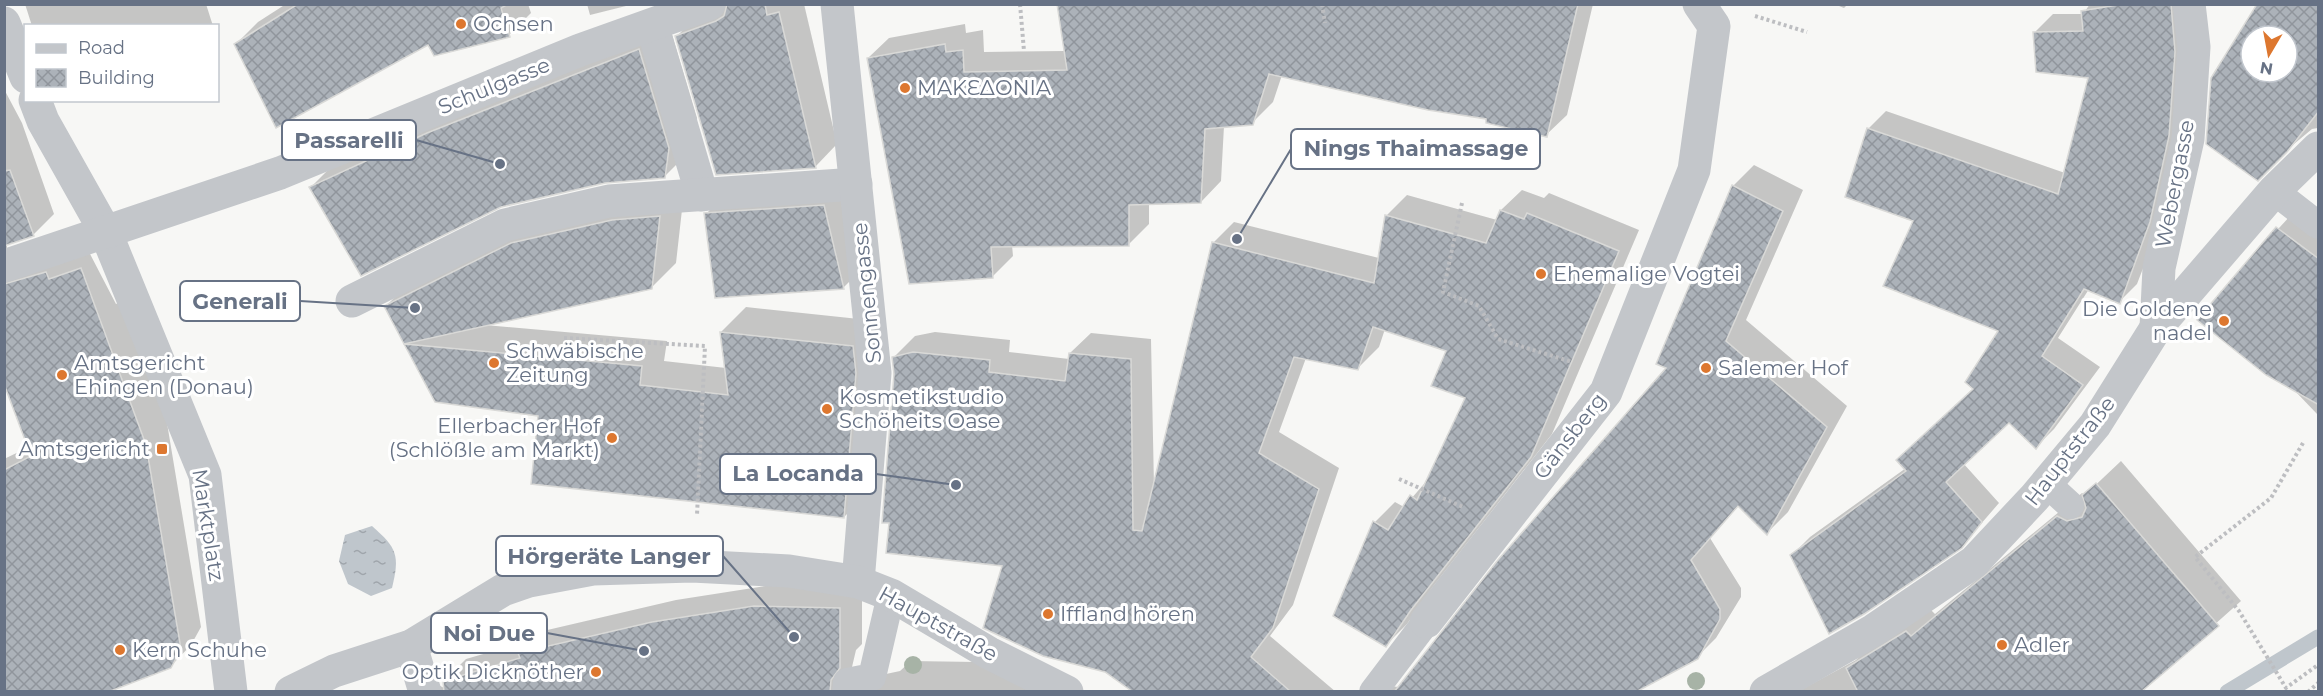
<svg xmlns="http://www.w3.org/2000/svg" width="2323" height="696" viewBox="0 0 2323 696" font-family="Montserrat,sans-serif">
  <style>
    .water { fill: url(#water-ripples) }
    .shadow { fill: #0003; fill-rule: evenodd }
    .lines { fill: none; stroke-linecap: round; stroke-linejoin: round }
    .stream { stroke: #bfc6cc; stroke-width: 15 }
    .building { fill: url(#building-cross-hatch); stroke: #d9d9d7; stroke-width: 1.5; fill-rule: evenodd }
    .path { stroke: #bdbec1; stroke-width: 4; stroke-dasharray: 3 3; stroke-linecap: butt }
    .service { stroke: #c3c6ca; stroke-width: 28 }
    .pedestrian { stroke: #c3c6ca; stroke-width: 33 }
    .minor { stroke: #c3c6ca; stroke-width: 33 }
    .tree { fill: #a7b3a6 }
    .poi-dot { fill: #dd772f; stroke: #fff; stroke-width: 2 }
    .labels { text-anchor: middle; stroke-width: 6; stroke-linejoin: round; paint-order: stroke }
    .poi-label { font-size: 21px; fill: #677285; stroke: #fff; text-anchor: start }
    .street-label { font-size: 21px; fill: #677285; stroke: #fff }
    .leader { fill: none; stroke: #677285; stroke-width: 2 }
    .callout-dot { fill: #677285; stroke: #fff; stroke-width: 2 }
    .callout { fill: #fff; stroke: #677285; stroke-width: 2 }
    .callout-label { font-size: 22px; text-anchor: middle; font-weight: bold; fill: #677285 }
  </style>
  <defs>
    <pattern id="water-ripples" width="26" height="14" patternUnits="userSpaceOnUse" patternTransform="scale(1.5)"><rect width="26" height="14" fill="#bfc6cc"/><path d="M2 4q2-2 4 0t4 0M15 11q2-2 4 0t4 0" fill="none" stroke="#9fa5ab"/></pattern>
    <pattern id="building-cross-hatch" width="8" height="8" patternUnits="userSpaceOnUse" patternTransform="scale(1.5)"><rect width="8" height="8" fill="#acb2b9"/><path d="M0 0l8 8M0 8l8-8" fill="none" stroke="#90959c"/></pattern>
  </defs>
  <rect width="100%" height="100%" fill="#f7f7f5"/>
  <path class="water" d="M372,526C397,548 400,555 392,588L371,596L348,584L339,561L345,535Z"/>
  <g class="shadow">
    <path d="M25,4H206L213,26H32Z"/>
    <path d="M528,4L531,13L509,35L429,43L236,44L258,22L286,4Z"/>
    <path d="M587,4H634L590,15Z"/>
    <path d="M726,4H804L837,144L815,167L676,37L699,14Z"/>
    <path d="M1059,4H1593L1567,115L1546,135L1488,118L1282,75L1273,102L1252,123L1224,126L1221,181L1201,202L1149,203V224L1129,244L1012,245L1013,256L992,277L868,58L889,38L965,24L966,33L983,30L984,52L1065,51Z"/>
    <path d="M1834,4H1848L1844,8Z"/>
    <path d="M2090,4H2190L2168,203L2137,284L2119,302L2089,289L2058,338L2100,367L2054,429L2036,447L2009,421L1963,463L1999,503L1961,547L1792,555L1810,537L1906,468L1975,388L2000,330L1915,220L1868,129L1886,111L2065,173L2090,77L2035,32L2053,14H2083Z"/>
    <path d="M2258,4H2318V128L2312,129L2288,149L2208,143ZM2251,36H2287V72H2251Z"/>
    <path d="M668,21L697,118L693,148L664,177L311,187L340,158Z"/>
    <path d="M4,89L22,123L54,214L33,235L7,245V251L89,252L116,304L122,301L167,423L201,627L191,645L170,667L4,692V459L29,447L4,379Z"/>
    <path d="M1754,165L1803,190L1746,320L1847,406L1788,512L1767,533L1739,505L1710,538L1741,588V597L1716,638L1695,659L1633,692H1379L1386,686L1400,687L1669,368L1733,186Z"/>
    <path d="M847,183L866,265L844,287L717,297L706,214L728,191Z"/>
    <path d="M1522,190L1544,198L1549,193L1639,230L1552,434L1432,588L1407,624L1386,645L1375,522L1395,502L1404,507L1430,477L1467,398L1448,350L1385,329L1379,347L1358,368L1306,358L1279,432L1339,468L1293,605L1270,636L1336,692H1136L1004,565L891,522L894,357L915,336L935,332L1010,340L1009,352L1069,359L1070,353L1091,333L1151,339L1154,487L1214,242L1234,222L1379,258L1386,216L1407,195L1497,220L1501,210Z"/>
    <path d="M684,192L676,263L651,288L485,325L667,341L664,361L726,368L721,332L746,307L878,321L869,492L844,517L540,415L406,345L409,341L385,307L410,282L537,219Z"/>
    <path d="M2302,203L2318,216V415L2294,390L2232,279Z"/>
    <path d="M2121,461L2241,601L2139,692H1797L1856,660L1871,644L1930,609L1935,614L2082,493L2085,495Z"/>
    <path d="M778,584L862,586V644L856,650L852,667L886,674L900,671L911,661L977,662L1072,692H414L435,683L444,688L443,682L466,659L535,639L543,631L676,600Z"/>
  </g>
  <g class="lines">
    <path class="stream" d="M2227,692L2318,637"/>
  </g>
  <g class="building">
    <path d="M298,4H508L501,8L510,37L434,56L428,45L276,128L234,44Z"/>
    <path d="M727,4H765L767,15L779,12L816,168L716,175L675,36L716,21L724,16Z"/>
    <path d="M1057,4H1578L1547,137L1486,123V119L1428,110L1269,74L1253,125L1205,129L1201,203L1129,205V246L991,247L993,278L909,284L867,58L945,44L946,52L963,50L964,72L1067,70Z"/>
    <path d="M2124,4H2171L2175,52L2169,136L2150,222L2120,304L2084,289L2042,356L2083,385L2036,449L2009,423L1946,482L1982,522L1962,548L1864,614L1829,634L1790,555L1906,471L1896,460L1973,389L1965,382L1998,331L1883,286L1913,221L1845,197L1867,128L2058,194L2088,78L2036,72L2033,32L2083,31L2081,11Z"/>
    <path d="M2257,4H2319V111L2287,152L2258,181L2206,144L2211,78ZM2251,36H2287V72H2251Z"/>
    <path d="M639,49L669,148L665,178L605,183L501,207L361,276L309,187L427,133Z"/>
    <path d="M10,170L34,236L4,246V171Z"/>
    <path d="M1732,185L1783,211L1726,341L1827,427L1767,535L1738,506L1691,560L1720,609V619L1698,659L1636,692H1394L1498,560L1666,368L1656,364Z"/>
    <path d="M824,205L844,289L715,298L704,213Z"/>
    <path d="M1500,210L1524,219L1527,213L1619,251L1531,457L1411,610L1386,647L1333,616L1373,521L1388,530L1410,495L1417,500L1465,398L1431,386L1446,351L1373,327L1358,370L1294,357L1259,453L1319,489L1273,628L1251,657L1291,692H1133L1105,672L1043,656L983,628L1002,566L886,553L889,523H882L894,374L892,357L913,352L990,360L989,372L1065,381L1069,353L1131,359L1133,530L1142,531L1212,242L1374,283L1385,215L1486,243Z"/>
    <path d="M660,216L652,289L404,344L384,306L511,243L612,220Z"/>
    <path d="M2276,227L2319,259V405L2266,375L2197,320Z"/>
    <path d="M81,268L146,445L181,649L171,668L108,692H4V470L31,456L4,384V284L46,272L49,279Z"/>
    <path d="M720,332L853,346L856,373L844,518L531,484L538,416L435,402L404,344L642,366L640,385L728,395Z"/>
    <path d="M2096,483L2219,626L2141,692H1858L1846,668L1906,631L1911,636L2057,516L2067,521L2082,517L2086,508L2082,495Z"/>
    <path d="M754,606L840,608V668L831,680L830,692H444L443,681L520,658L518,653L652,622Z"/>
  </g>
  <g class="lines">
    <g class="path">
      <path d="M1020,4L1024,51"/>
      <path d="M1322,4L1325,23"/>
      <path d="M1755,16L1807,32"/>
      <path d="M1462,203L1443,292L1479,306L1498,339L1572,362"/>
      <path d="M564,338L705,346L697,515"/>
      <path d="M2303,443L2271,498L2195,557L2239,611L2286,688L2318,665"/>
      <path d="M1399,479L1463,507"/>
      <path d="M2308,692L2318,683"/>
    </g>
    <g class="service">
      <path d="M2274,191L2318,225"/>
      <path d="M2047,484L2070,505"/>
      <path d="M846,692L847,682L872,677L891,595"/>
      <path d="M1373,692L1426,622"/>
    </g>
    <g class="pedestrian">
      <path d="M652,25L702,195"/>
      <path d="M106,233L205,475L231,692"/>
      <path d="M352,301L505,225L609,201L856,184"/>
    </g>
    <g class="minor">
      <path d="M837,4L875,373L858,582"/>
      <path d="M4,23L26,77"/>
      <path d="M35,100L43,121L106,233"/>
      <path d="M4,266L280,173L580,50L709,4"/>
      <path d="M2156,328L2159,268L2188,139L2194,47L2189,4"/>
      <path d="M1426,622L1606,392L1694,170L1714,26L1699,4"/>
      <path d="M411,646L425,692"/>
      <path d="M291,692L334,671L411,646L503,590L529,581L593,569L692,566L789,571L858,582L891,595L989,653L1067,692"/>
      <path d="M1766,692L1874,630L1974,562L2035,497L2095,425L2156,328L2274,191L2318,148"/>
    </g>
  </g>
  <g class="tree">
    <circle cx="913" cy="665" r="9"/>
    <circle cx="1696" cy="681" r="9"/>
  </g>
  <g class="poi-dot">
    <circle cx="461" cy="24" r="6"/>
    <circle cx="905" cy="88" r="6"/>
    <circle cx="1541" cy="274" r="6"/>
    <circle cx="2224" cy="321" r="6"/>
    <circle cx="494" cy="363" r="6"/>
    <circle cx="1706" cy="368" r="6"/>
    <circle cx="62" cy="375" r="6"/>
    <circle cx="827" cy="409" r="6"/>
    <circle cx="612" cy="438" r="6"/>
    <rect x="156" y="443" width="12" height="12" rx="3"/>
    <circle cx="1048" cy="614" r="6"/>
    <circle cx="2002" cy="645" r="6"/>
    <circle cx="120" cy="650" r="6"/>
    <circle cx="596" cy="672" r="6"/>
  </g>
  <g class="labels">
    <g class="poi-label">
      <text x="473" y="31">Ochsen</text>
      <text x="917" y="95">MAKƐΔONIA</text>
      <text x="1553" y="281">Ehemalige Vogtei</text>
      <text x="2212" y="316" text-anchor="end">Die Goldene<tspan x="2212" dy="24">nadel</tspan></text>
      <text x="506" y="358">Schwäbische<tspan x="506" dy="24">Zeitung</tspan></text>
      <text x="74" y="370">Amtsgericht<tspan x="74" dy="24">Ehingen (Donau)</tspan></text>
      <text x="1718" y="375">Salemer Hof</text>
      <text x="839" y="404">Kosmetikstudio<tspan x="839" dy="24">Schöheits Oase</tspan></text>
      <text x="600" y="433" text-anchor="end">Ellerbacher Hof<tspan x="600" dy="24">(Schlößle am Markt)</tspan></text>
      <text x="150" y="456" text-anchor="end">Amtsgericht</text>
      <text x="1060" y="621">Iffland hören</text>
      <text x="2014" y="652">Adler</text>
      <text x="132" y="657">Kern Schuhe</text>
      <text x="584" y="679" text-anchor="end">Optik Dicknöther</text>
    </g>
    <g class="street-label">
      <text transform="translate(494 86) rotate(-22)" y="7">Schulgasse</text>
      <text transform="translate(2175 184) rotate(-79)" y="7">Webergasse</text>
      <text transform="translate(867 293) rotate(-96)" y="7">Sonnengasse</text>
      <text transform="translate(1570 436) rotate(-52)" y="7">Gänsberg</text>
      <text transform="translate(2070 451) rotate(-52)" y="7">Hauptstraße</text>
      <text transform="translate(208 525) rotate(81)" y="7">Marktplatz</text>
      <text transform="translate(938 624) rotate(29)" y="7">Hauptstraße</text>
    </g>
  </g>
  <path class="leader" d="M500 164L416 140M1237 239L1291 149M415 308L300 301M956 485L876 474M794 637L723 556M644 651L547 633"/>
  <g class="callout-dot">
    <circle cx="500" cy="164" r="6"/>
    <circle cx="1237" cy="239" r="6"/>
    <circle cx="415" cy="308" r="6"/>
    <circle cx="956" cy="485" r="6"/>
    <circle cx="794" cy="637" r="6"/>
    <circle cx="644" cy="651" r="6"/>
  </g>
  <g class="callout">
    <rect x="282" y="120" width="134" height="40" rx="6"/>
    <rect x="1291" y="129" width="249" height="40" rx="6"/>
    <rect x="180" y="281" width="120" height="40" rx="6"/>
    <rect x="720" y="454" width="156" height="40" rx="6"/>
    <rect x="496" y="536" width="227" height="40" rx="6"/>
    <rect x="431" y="613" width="116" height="40" rx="6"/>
  </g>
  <g class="callout-label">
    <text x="349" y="148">Passarelli</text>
    <text x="1416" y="156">Nings Thaimassage</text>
    <text x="240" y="309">Generali</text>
    <text x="798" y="481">La Locanda</text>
    <text x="609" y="564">Hörgeräte Langer</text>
    <text x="489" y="641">Noi Due</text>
  </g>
  <rect width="2323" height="696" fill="none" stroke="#677285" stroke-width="12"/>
  <rect x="24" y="24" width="195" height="78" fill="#ffffff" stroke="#c2c7ce" stroke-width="1.5"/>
  <rect x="36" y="44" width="30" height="9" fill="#c3c6ca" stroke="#c2c7ce" stroke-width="1.5"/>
  <text x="78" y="54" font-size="18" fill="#677285">Road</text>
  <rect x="36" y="69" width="30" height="18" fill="url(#building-cross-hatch)" stroke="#c2c7ce" stroke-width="1.5"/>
  <text x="78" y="84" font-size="18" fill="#677285">Building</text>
  <g transform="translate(2269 54) rotate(190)"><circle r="28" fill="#ffffff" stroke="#c2c7ce" stroke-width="1.5"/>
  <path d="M0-4.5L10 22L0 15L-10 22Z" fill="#dd772f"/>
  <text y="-9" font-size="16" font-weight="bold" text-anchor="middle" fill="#677285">N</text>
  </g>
</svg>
